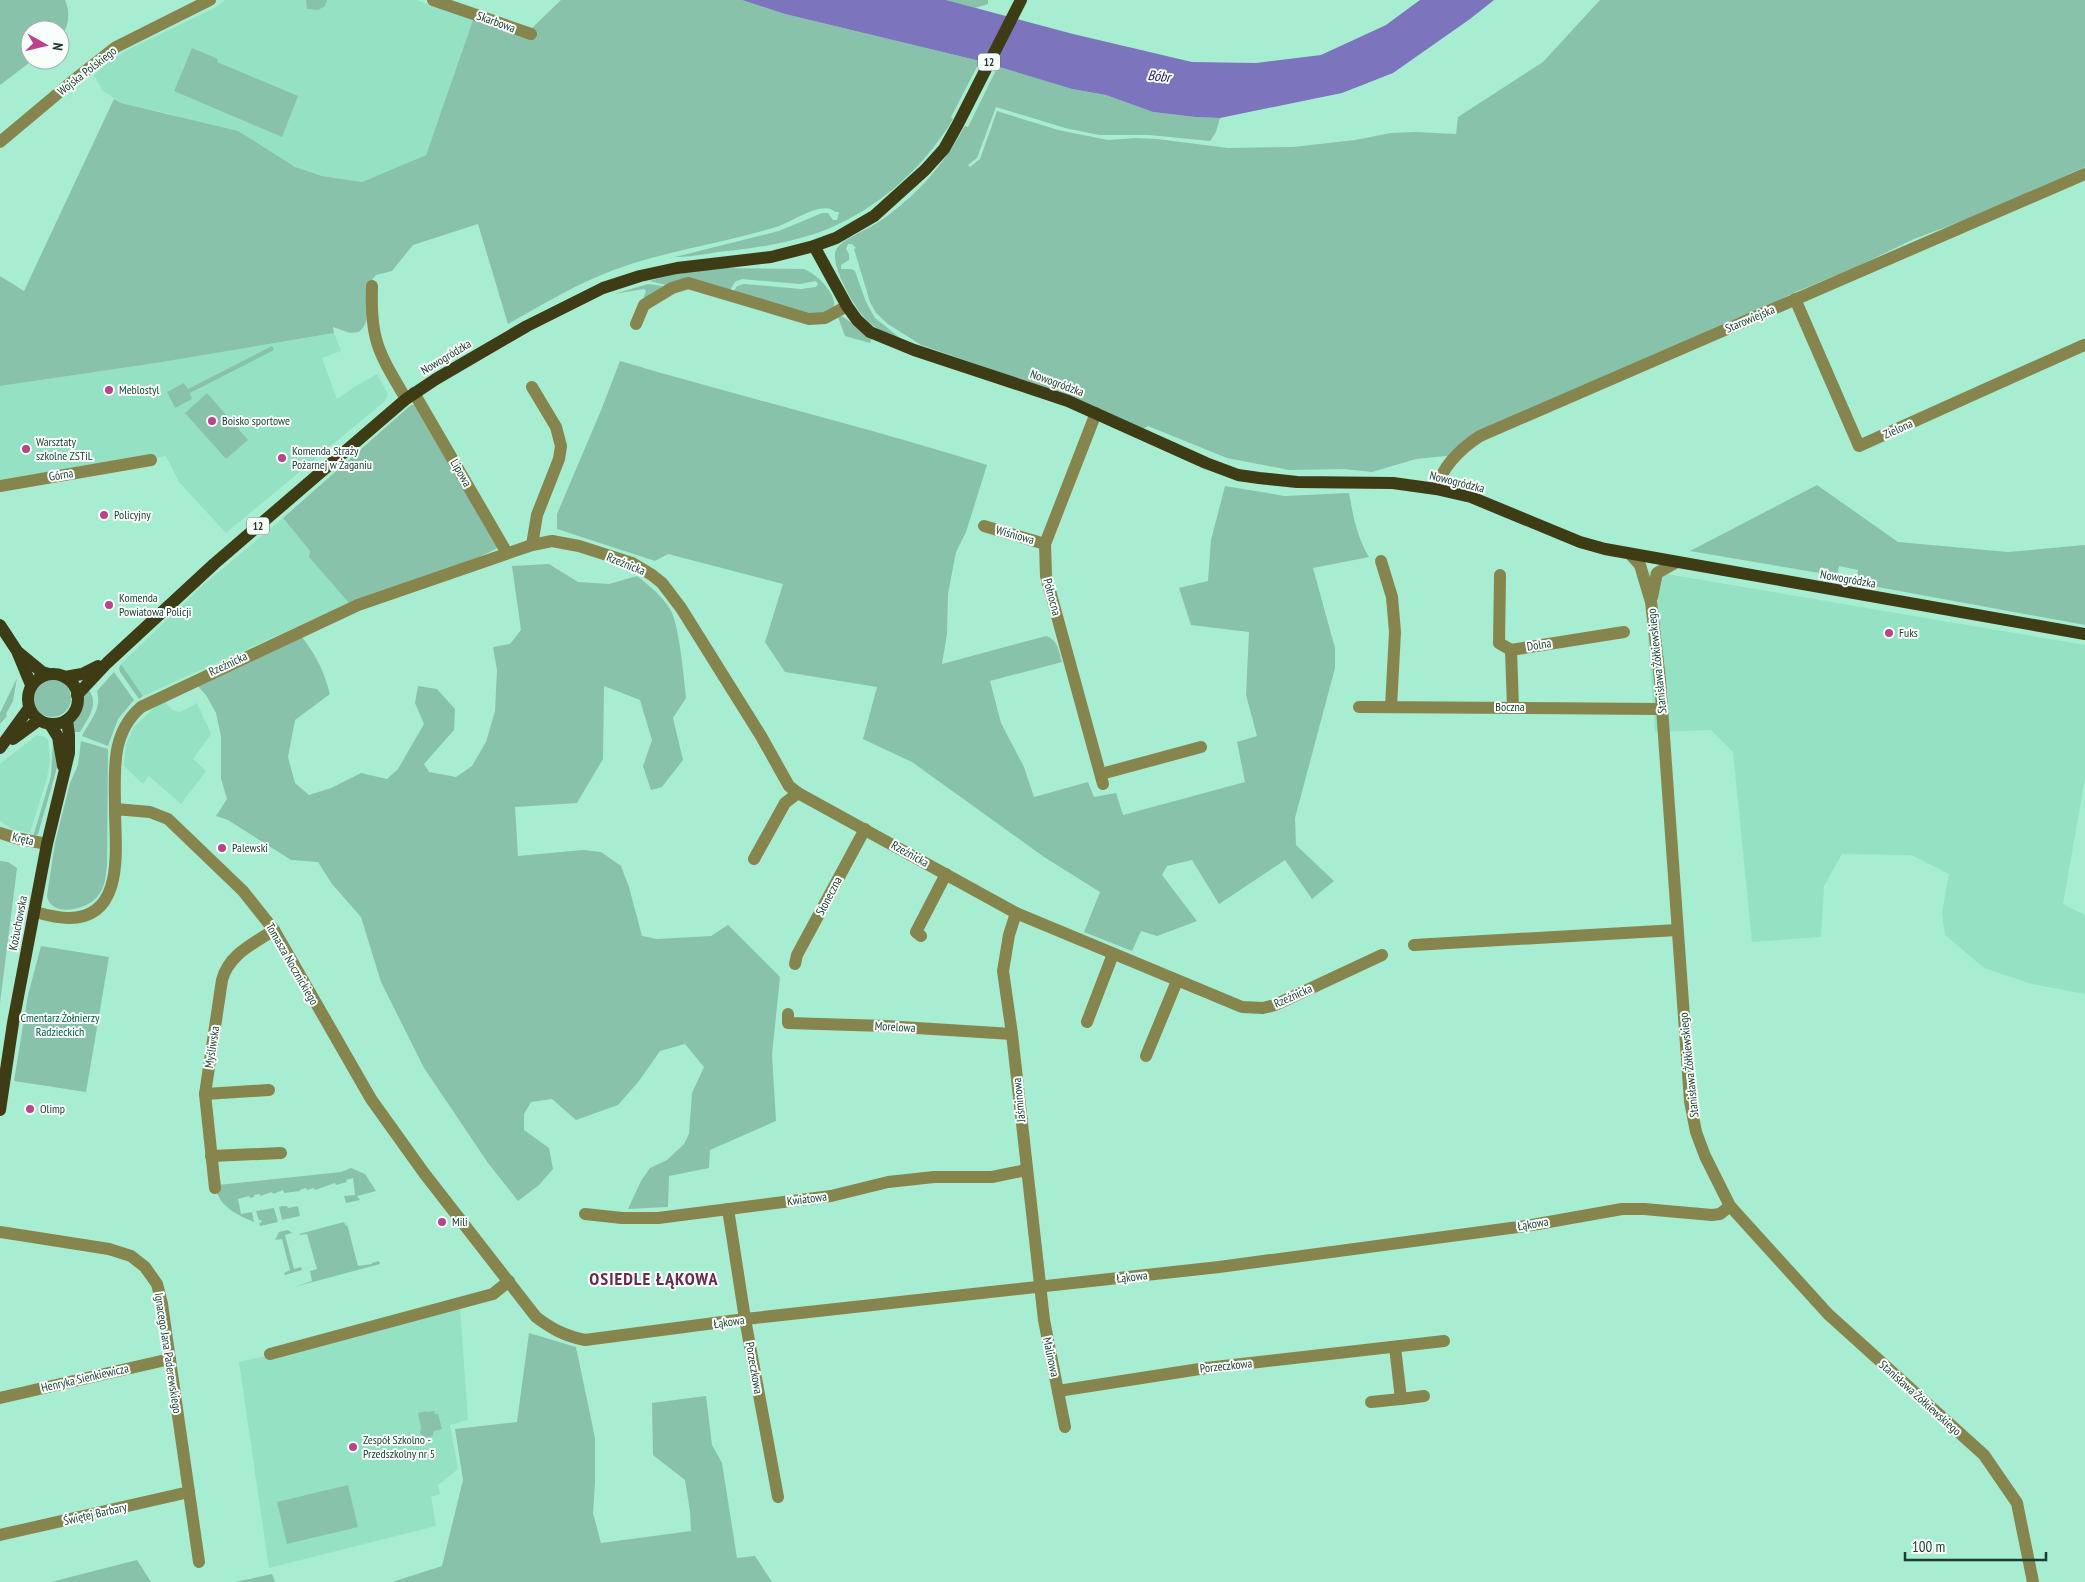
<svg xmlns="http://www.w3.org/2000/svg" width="2085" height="1582" viewBox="0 0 2085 1582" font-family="'PT Sans Narrow',sans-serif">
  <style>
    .built { fill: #94e2c3 }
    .green { fill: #89c2ab }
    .water { fill: #7d74be }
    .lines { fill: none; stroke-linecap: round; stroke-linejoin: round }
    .minor { stroke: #86854d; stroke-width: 12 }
    .major { stroke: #3d3c15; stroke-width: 12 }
    .poi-dot { fill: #bf408b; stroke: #f8fefb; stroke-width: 2 }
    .labels { text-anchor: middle; stroke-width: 4; stroke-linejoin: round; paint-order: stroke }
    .shield { fill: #f8fefb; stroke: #5f766d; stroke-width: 1 }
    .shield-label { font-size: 11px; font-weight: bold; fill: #1e3b30 }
    .street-label { font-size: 12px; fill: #1e3b30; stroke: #f8fefb }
    .poi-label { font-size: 12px; fill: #1e3b30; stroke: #f8fefb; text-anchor: start }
    .park-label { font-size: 12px; fill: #015a42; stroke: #f8fefb }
    .water-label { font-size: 14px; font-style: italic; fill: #2b0f68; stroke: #f8fefb }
    .district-label { font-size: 18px; font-weight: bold; letter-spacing: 1px; fill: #692b4e; stroke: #f8fefb }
  </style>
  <rect width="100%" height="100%" fill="#a7edd1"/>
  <g class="built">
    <path d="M225,0H416L473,20L426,155L362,182L322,176L306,172L174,115L121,103L102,90L94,75L108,62L125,51L216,7Z"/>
    <path d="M334,333L341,351L322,358L337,399L356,386L377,374L388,394L385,401L226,533L179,482L166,456L0,485V386L156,363Z"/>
    <path d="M283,518L310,551L309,557L349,603L143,696L121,664L202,586Z"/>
    <path d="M1649,571L2085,645V778L2063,904L2085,915V994L2032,984L1984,968L1945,935L1942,912L1949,874L1911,855L1842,854L1824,886L1821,937L1752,942L1733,752L1711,730L1655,732L1648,639Z"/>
    <path d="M165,702L172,710L180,712L197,703L211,734L193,759L206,771L181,804L149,776L143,784L124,766L126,744L134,727L154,708Z"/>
    <path d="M37,735L45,737L48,740L50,760L47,778L30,833L12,829L0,821V764Z"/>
    <path d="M460,1307L468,1420L450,1425L458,1469L438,1485L440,1494L431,1497L436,1526L269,1568L239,1362L295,1350Z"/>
  </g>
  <g class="green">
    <path d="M0,0H65C72,17 67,26 60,42V30H30V60H33L0,85Z"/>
    <path d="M306,0H327L325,6L318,10L307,9Z"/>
    <path d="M561,0H742L785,14L980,61L951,117L953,119C922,171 871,215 814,234C786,243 757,248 728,251C713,252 687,258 675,257L779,231L822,213H828L833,220H837L839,212H835C823,200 794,221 779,226C720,245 657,251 599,276C568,289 538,307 508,324L478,224L413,245L392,271L376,275C374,278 370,281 369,285C362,300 374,320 359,332L350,333L333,327L334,333L156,363L0,386V276L24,291L114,99L121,103L238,131L295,167L322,176L362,182L426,155L473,20L532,28Z"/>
    <path d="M946,0H988V4L975,8Z"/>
    <path d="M1600,0H2085V167L1973,217L1914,239L1856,267L1793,293L1666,360L1467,446L1453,458L1446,456L1416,459L1372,472L1344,469L1289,470L1227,458L1148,426L1143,429L1066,395L921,345L888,324L876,313L870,302L854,249L856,248L852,244H848L846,249L849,254V260L841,265V269H851L855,271L866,302L875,318L900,338C890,334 878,330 870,323C857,313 829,265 836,250C840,240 867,230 877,223C885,218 893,211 901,205C928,183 948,156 965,126L968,127L998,66L1072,89L1106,95L1153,112L1195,117L1220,118L1216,132L1210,141L1149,135H1099L1065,128L996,107L977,158L968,165L970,167L980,159L997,111L1058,130L1108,140L1136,138L1157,139L1228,148L1293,147L1355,140L1391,133L1415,132L1456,134L1458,117L1543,62Z"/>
    <path d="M192,48L218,59L217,62L298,96L282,137L174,91Z"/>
    <path d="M722,268L804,269C816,274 836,292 834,306L827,312L814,314L734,291L737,286L744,284L801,289L816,287L818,284L816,281L800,284L742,279L735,282L730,290L670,286L649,281L676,274Z"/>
    <path d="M648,284L663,286L642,302L646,291L644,289L614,294Z"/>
    <path d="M841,316C847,318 864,334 872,338L870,343L845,336L838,317Z"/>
    <path d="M272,346L274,350L190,393L192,399L175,408L167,392L184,383L188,389Z"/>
    <path d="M620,361C742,397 866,427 987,465L966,532L956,552L948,594L947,634L942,664L1046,636C1058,640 1059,651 1062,662L990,681L1001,723L1024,767L1034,797L1088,782L1094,797L1116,793L1123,815L1245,782L1237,742L1257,736L1246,695L1249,632L1191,625L1179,588L1208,581L1211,540L1225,486L1285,496L1349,493C1353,516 1357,537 1369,557L1313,568L1335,648V668L1295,818L1296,845L1334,881L1312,899L1285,860L1219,904L1192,860L1167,866L1162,875L1197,921L1157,936L1141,931L1132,951L1084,932L1100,892L1044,857L912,762L863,739L877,687L785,672L765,642L783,584L668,554L655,561L557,529V514L602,408Z"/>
    <path d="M207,393L248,440L226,459L185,413Z"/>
    <path d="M411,405H414L498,548L477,558L349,603L309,557L310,551L283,518Z"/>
    <path d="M1817,485L1898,542L2008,552L2085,545V625L1856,583L1858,570L1839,566L1837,576L1690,551Z"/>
    <path d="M549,564L578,582L609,584L637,576C650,586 661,595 670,609C679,623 684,678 686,698L673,718L683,760L662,787L651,790L643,766L652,740L640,700L604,686L603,759L577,803L515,807L518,856L583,850L601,852L621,866L629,887L642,936L657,939L711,936L728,925L780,977L772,1055L776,1121L710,1150L709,1168L669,1176L668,1207L628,1209L641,1181L650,1168L667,1160L684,1144L689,1134L692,1093L704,1067L685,1044L660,1051L639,1081L618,1105L576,1120L552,1099L531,1102L524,1114V1130L549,1148L553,1169L539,1185L518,1201L488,1163L424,1068L381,982L361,917L332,884L318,862L291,860L228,820L216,816L227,799L221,779V736L216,713L206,695L193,681L298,632C315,653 323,668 330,694L295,720L288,757L295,783L309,795L331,788L361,773L387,779L398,769L424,724L415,703L418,686L437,689L455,709L454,730L424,764L429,772L456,777L472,766L486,742L495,711L497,670L493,647L510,644L521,630L512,566Z"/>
    <path d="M121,664L143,696L139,699L120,672L119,668Z"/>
    <path d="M114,672L134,700L118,719L108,746L82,736C90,720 102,710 97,691Z"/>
    <path d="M17,678L13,701L6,714L7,716L0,724V713Z"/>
    <circle cx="52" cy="698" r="19"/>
    <path d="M86,687C101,702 89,717 80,732H71L73,719L78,712L83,693Z"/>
    <path d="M53,741L57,767L55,775L38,834L33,837L51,776Z"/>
    <path d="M81,741L108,749L107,864C106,876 105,889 96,898C86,910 49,918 47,895L55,843L70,783L78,765Z"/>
    <path d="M0,861L8,862L17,868L0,1003Z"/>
    <path d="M41,946L109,957L86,1092L14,1081L28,995Z"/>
    <path d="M351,1168L365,1174L376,1191L357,1196L360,1200L346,1203L344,1196L355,1195L353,1178L346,1180L347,1182L336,1185L335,1183L315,1190L314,1188L307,1190L306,1188L300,1190V1191L284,1193L283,1190L273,1194L272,1192L260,1196V1194L254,1195V1197L250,1198L249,1196L238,1199L241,1214L252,1212L254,1222C239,1216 218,1206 216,1188L218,1185L341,1172Z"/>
    <path d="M282,1206H287L288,1208L298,1206L300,1216L282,1220L279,1207Z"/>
    <path d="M274,1208L278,1222L260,1226L259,1223L262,1222L261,1220H259L256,1211Z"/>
    <path d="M346,1220L358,1266L372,1264V1263L379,1261L380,1264L294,1287L312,1281L310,1271L317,1269L307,1234L300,1235L299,1234L344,1222L346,1226H347Z"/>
    <path d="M288,1230L292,1233L285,1235L294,1269L301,1267L302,1270L285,1275L284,1273L290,1270L282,1239L275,1240L279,1232Z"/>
    <path d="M529,1333L576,1347L595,1438V1483L593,1513L601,1543L691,1531L690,1511L685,1480L653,1455L652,1403L706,1396L712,1445L722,1463L737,1558L755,1556L772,1582H392L442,1566L463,1480L455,1429L517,1422Z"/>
    <path d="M426,1411L427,1412L434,1411L435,1414H438L442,1429L434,1431L433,1436L425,1438L420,1433L421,1427L418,1413Z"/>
    <path d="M348,1485L358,1527L287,1544L277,1502Z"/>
    <path d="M137,1560L151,1582H51Z"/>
    <path d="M272,1574L275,1582H235Z"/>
  </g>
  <path class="water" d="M742,0H946L1073,34L1192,62L1256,63L1321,55L1386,25L1420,0H1494L1470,19L1393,73L1342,93L1220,118L1195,117L1153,112L1106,95L1072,89L980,61L785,14Z"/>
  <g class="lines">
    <g class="minor">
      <path d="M433,0L531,34"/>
      <path d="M0,142L74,80L116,47L210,0"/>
      <path d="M372,286C370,341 379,353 406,399"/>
      <path d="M1795,299L1859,446L2084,345"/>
      <path d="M636,324L644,305L672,288L688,283L809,319L825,318L847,306"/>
      <path d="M532,387L556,427L561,446L559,459L537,515L532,545"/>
      <path d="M414,393L507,553"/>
      <path d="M1096,413L1045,544L1046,576L1103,784"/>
      <path d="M0,486L151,460"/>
      <path d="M1436,489C1443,465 1460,449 1480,436L2085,174"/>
      <path d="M984,526L1045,544"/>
      <path d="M1630,554L1640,565L1651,602L1660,680L1690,1101L1696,1132L1705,1156L1730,1206L1828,1314L1984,1455L2017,1503L2033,1582"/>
      <path d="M1381,561L1392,597L1395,632L1391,707"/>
      <path d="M1500,575L1499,643L1511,650"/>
      <path d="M1652,597L1657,573L1675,563"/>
      <path d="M1359,707L1662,709"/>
      <path d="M1513,707L1511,650L1624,632"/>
      <path d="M1101,774L1201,747"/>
      <path d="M115,809C115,771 110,734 141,707L358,605L532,545L552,541L579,546L632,563L652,575L662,583L681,608L761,736L789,786L798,793L1016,913L1242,1007L1263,1008L1275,1005L1382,955"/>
      <path d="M0,833L16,838L47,844"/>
      <path d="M754,859L785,803L798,793"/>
      <path d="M35,912C46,915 57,918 69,918C126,918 115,847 115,809L150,812L168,819L243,891L274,930L371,1099L424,1173L536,1317C552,1329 565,1336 585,1340L745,1319L1219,1267L1526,1226L1622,1209H1644L1712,1215L1720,1214L1730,1206"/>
      <path d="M1016,913L1009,935L1003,971L1012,1034L1044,1320L1065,1427"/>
      <path d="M921,936L916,932L946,874"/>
      <path d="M1414,945L1677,930"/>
      <path d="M795,964L797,955L865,829"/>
      <path d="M788,1014V1023L885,1026L1012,1034"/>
      <path d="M1087,1022L1113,954"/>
      <path d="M1146,1056L1177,981"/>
      <path d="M205,1094L269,1090"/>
      <path d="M211,1156L281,1153"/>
      <path d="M215,1188L205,1094L222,980C229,954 253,944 274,930"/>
      <path d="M728,1209L745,1319L778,1497"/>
      <path d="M585,1214L622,1218H658L831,1196L888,1182L934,1177H992L1026,1170"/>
      <path d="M0,1232L109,1249L131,1256L145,1267L157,1284L162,1304L199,1562"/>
      <path d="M270,1354L493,1294L509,1281"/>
      <path d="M1058,1391L1206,1368L1444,1341"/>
      <path d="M0,1398L170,1359"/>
      <path d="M1401,1399L1424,1396"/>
      <path d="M1371,1402L1401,1399L1395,1347"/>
      <path d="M0,1535L189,1492"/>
    </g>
    <g class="major">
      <path d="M814,246L847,306L857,320L870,332L914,350L1068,401L1206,463L1238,475L1259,478L1297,482L1393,483L1436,489L1471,497L1580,542L1605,549L2085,634"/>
      <path d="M0,625L17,651L31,685"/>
      <path d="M19,653L42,672L49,674"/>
      <circle cx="53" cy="699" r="25"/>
      <path d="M65,677L82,674L98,666"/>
      <path d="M77,695L107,663L214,564L406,399L436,379L527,326L603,288L640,276L677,268L771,257L814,246L836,238L874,216L925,170L944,149L958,124L1021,0"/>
      <path d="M50,724L58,737L63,766"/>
      <path d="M13,739L39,720"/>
      <path d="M0,748L29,708"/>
      <path d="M0,1110L13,1023L47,844L69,753V735L67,720"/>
    </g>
  </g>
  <g class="poi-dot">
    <circle cx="109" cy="390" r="5"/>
    <circle cx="212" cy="421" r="5"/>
    <circle cx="26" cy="449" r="5"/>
    <circle cx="282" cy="458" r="5"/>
    <circle cx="104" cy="515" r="5"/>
    <circle cx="109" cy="605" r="5"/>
    <circle cx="1889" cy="633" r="5"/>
    <circle cx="222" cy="848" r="5"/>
    <circle cx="30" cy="1109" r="5"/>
    <circle cx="442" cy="1222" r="5"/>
    <circle cx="353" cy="1447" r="5"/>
  </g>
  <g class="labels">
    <g class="shield">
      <rect x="978" y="53.5" width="22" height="17" rx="4"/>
      <rect x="247" y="517.5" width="22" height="17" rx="4"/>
    </g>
    <g class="shield-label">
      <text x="989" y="66">12</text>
      <text x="258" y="530">12</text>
    </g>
    <g class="street-label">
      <text transform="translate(496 22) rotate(20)" y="4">Skarbowa</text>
      <text transform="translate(87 71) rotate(-38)" y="4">Wojska Polskiego</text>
      <text transform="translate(1750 319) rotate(-23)" y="4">Starowiejska</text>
      <text transform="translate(446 357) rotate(-31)" y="4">Nowogródzka</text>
      <text transform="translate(1057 383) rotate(20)" y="4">Nowogródzka</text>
      <text transform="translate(1898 429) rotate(-24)" y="4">Zielona</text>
      <text transform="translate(461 473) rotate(60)" y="4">Lipowa</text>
      <text transform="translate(61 475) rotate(-9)" y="4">Górna</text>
      <text transform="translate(1457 482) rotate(14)" y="4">Nowogródzka</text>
      <text transform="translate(1015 535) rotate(16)" y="4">Wiśniowa</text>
      <text transform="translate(626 564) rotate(22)" y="4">Rzeźnicka</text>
      <text transform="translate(1848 579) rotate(10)" y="4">Nowogródzka</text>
      <text transform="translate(1052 597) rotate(75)" y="4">Północna</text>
      <text transform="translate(1539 645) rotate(-9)" y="4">Dolna</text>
      <text transform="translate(1657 661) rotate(-96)" y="4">Stanisława Żółkiewskiego</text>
      <text transform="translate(228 664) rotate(-25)" y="4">Rzeźnicka</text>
      <text x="1510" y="711">Boczna</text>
      <text transform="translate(23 839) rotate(13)" y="4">Kręta</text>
      <text transform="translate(910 854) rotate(29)" y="4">Rzeźnicka</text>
      <text transform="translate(829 896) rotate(-62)" y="4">Słoneczna</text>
      <text transform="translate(18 923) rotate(-79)" y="4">Kożuchowska</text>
      <text transform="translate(292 964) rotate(60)" y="4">Tomasza Nocznickiego</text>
      <text transform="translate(1293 996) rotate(-24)" y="4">Rzeźnicka</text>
      <text transform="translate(895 1027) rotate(3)" y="4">Morelowa</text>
      <text transform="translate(212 1047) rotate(-81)" y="4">Myśliwska</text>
      <text transform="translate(1689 1065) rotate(-96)" y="4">Stanisława Żółkiewskiego</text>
      <text transform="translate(1019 1100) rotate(-96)" y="4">Jaśminowa</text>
      <text transform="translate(807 1199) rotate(-7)" y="4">Kwiatowa</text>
      <text transform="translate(1533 1224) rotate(-9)" y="4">Łąkowa</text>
      <text transform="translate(1132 1277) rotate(-7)" y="4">Łąkowa</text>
      <text transform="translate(729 1322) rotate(-8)" y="4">Łąkowa</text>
      <text transform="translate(168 1353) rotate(81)" y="4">Ignacego Jana Paderewskiego</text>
      <text transform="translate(1051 1357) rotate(78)" y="4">Malinowa</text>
      <text transform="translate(1226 1366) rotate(-6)" y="4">Porzeczkowa</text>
      <text transform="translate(754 1368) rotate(80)" y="4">Porzeczkowa</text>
      <text transform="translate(85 1378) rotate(-13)" y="4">Henryka Sienkiewicza</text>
      <text transform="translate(1920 1398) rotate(42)" y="4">Stanisława Żółkiewskiego</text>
      <text transform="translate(95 1514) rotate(-13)" y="4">Świętej Barbary</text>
    </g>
    <g class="poi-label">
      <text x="119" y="394">Meblostyl</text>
      <text x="222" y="425">Boisko sportowe</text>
      <text x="36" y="446">Warsztaty<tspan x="36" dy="14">szkolne ZSTiL</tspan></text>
      <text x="292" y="455">Komenda Straży<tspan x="292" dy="14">Pożarnej w Żaganiu</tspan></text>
      <text x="114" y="519">Policyjny</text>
      <text x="119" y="602">Komenda<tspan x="119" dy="14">Powiatowa Policji</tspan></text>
      <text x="1899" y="637">Fuks</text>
      <text x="232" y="852">Palewski</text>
      <text x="40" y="1113">Olimp</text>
      <text x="452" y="1226">Mili</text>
      <text x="363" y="1444">Zespół Szkolno -<tspan x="363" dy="14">Przedszkolny nr 5</tspan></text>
    </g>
    <g class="park-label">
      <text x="60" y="1022">Cmentarz Żołnierzy<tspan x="60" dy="14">Radzieckich</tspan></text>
    </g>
    <g class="water-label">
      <text transform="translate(1159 76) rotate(6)" y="5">Bóbr</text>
    </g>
    <g class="district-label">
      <text x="654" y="1285">OSIEDLE ŁĄKOWA</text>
    </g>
  </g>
  <g transform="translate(45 45) rotate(98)"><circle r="24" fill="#f8fefb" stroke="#a1b0aa"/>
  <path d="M0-4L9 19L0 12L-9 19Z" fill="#bf408b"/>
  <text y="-8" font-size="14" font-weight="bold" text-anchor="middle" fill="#1e3b30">N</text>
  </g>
  <path d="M1905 1552v8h141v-8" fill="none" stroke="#1e3b30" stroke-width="2.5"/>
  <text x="1912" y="1552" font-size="15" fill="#1e3b30" stroke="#f8fefb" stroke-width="4" paint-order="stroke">100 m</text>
</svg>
